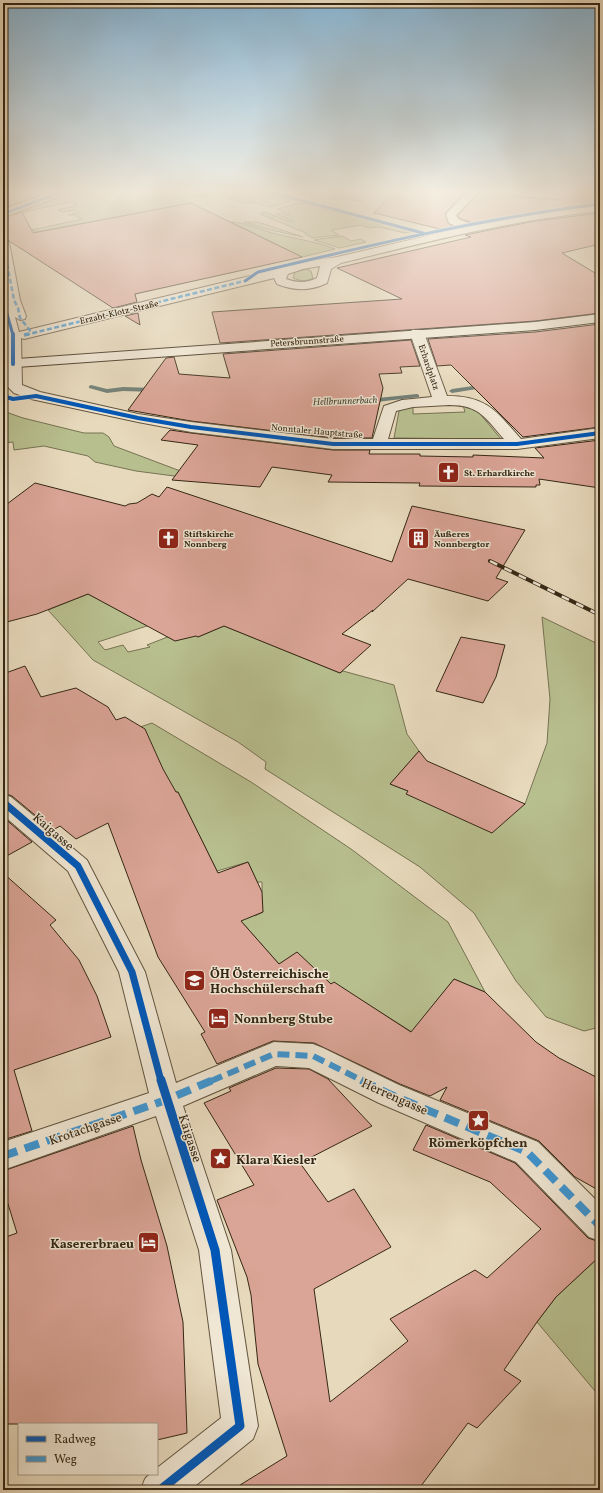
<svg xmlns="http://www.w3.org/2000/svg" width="603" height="1493" viewBox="0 0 603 1493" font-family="Vollkorn,serif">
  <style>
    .green { fill: #b8bf8f; stroke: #767352 }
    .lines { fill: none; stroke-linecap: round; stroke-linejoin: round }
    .stream { fill: #707f76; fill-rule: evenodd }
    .building { fill: #daa496; stroke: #352714 }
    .street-casing { stroke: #62543e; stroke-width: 2 }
    .secondary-casing { stroke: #352714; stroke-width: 2 }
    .street { fill: #efe6d3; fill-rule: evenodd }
    .secondary { fill: #efe6d3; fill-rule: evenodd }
    .rail-casing { stroke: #352714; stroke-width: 4 }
    .rail { stroke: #efe6d3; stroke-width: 2.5; stroke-dasharray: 8; stroke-linecap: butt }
    .quiet-far3 { stroke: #3e96d3; stroke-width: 2.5; stroke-dasharray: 5 2.5; stroke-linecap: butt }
    .quiet-far2 { stroke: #3e96d3; stroke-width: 3.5; stroke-dasharray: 7 3.5; stroke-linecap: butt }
    .quiet-far1 { stroke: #3e96d3; stroke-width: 6; stroke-dasharray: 12 6; stroke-linecap: butt }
    .quiet { stroke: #3e96d3; stroke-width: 8; stroke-dasharray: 15 8; stroke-linecap: butt }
    .cycleway-far3-casing { stroke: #efe6d3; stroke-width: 4.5 }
    .cycleway-far2-casing { stroke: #efe6d3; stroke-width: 5.5 }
    .cycleway-far1-casing { stroke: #efe6d3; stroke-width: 10 }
    .cycleway-casing { stroke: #efe6d3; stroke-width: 12 }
    .cycleway-far3 { stroke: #0057b8; stroke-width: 3 }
    .cycleway-far2 { stroke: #0057b8; stroke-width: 4 }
    .cycleway-far1 { stroke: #0057b8; stroke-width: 7 }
    .cycleway { stroke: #0057b8; stroke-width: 9 }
    .labels { text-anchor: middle; stroke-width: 3; stroke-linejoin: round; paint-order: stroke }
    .far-street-label { font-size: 9px; fill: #352714; stroke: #efe6d3 }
    .far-poi-label { font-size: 9px; font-weight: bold; fill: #352714; stroke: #efe6d3; text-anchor: start }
    .far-water-label { font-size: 10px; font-style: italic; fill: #4e4c3d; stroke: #efe6d3 }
    .near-street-label { font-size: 13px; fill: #352714; stroke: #efe6d3 }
    .near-poi-label { font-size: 13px; font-weight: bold; fill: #352714; stroke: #efe6d3; text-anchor: start }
  </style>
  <rect width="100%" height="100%" fill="#e7d9bc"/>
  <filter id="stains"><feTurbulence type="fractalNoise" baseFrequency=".005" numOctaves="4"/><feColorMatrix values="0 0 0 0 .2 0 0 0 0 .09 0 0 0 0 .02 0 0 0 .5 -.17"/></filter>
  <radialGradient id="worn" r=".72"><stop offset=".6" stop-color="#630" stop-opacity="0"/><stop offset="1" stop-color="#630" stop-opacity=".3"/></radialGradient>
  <g class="green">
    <path d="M11,191H54L12,205L3,210V196L13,195Z"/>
    <path d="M78,191H258L290,201L270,207L255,203H243L213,192H209L211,195L196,197L189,196L191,203L37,232L32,230L82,219L74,215H68L79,213L76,210L62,212L58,210L78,205L71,202L13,214Z"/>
    <path d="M321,191H366L362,201L325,198L323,206L306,200Z"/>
    <path d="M299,203L412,231L405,233L379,227L368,228L361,225L331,230L339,235L313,238L305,234L306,233L260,214L265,212L291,222L293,221L276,214L281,213L288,215L290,214L277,209Z"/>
    <path d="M231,222C244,222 257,229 269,232C291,238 314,241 335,249L302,257Z"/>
    <path d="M244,222H258L303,237L262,228Z"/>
    <path d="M342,236L351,241L361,239L366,242L340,248L314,240Z"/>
    <path d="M306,269L311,271L313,278C307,282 299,281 293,278L295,272Z"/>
    <path d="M463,405L476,409L501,439L394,438L399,411L403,408L413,406V414L465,412Z"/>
    <path d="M3,411L23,418L84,433H103L109,437L114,446L199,478L197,479L136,471L95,462L88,456L44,446L14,450L13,442L3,443Z"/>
    <path d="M88,594L137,620L171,618L98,642L105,650L123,645L128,652L150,647L147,645L188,629L198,637L224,626L340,673L343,671L394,685L407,734L419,751L390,784L408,791L407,794L525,804L547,743L550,699L542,617L600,645V1027L584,1031L546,1017L516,981L474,913L420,867L265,769L266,762L238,742L93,660L48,610Z"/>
    <path d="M152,723L251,782L351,849L448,922L485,992L454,979L412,1032L334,983L331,984L297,953L279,964L233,912L245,906L255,916L263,912L254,894L262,892V882H257L248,862L217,871L178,792L173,793L125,732Z"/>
    <path d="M600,1256V1397L537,1322L556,1297Z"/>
  </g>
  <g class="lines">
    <g class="stream">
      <path d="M487,384L490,386L489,387L452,393L449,391L452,389Z"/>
      <path d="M91,385L107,389L123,387L155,388L158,390L155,392L123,391L107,393L89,388V386Z"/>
      <path d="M417,394L419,395V397L368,403L365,401L368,399Z"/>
    </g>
  </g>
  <g class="building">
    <path d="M3,191H11L17,203L3,208Z"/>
    <path d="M394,191H466L445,213L448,223L455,228L444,230L374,213Z"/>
    <path d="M550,191H600V204L569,207L473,223L459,218L458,215L480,193L559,200Z"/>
    <path d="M191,203L302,257L135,294L137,302L113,308L3,237V218L22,212L33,233Z"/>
    <path d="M600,213V244L562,253L600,276V313L535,321L220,343L212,312L402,299L337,268L471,237L465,235L535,221Z"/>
    <path d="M138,313L140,325L125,316Z"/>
    <path d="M600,324V427L523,437L451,365L437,366L428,339L535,332Z"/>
    <path d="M411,340L420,366L400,367L402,373L379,374L383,388L372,438H333L191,421L128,410L166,358L174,357L179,374L230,378L223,354Z"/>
    <path d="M170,430L191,433L333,450H370L369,454H420V456L473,457V455L544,458L535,448L600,440V488L539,479L540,485H536V487L419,486L420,483L328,482L332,475L272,467L260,487L172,480L198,445L161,440Z"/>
    <path d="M35,483L125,506L129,504L137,503L152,494L159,497L167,487L392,562L412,506L525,530L496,578L508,582L488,601L408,579L372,612L373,610L342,634L371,645L340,673L224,626L198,637L196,636L175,641L88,594L37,614L3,623V507Z"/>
    <path d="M461,637L505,645L496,677L483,703L436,691Z"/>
    <path d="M25,666L41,697L76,688L108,707L116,720L125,717L145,729L163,769L176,792H178L218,873L248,862L262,892L263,912L241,921L279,964L297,952L331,984L334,982L411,1032L454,979L485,992L536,1042L559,1058L600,1079V1191L575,1177L539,1141L440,1100L447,1087L430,1096L400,1084L314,1043L273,1041L217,1064L201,1034L205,1032L158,957L108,823L76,839L60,826L53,830L12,796L3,793V674Z"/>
    <path d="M419,751L427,761L525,804L492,833L406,794L408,791L390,784Z"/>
    <path d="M3,817L32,842L3,858Z"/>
    <path d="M3,873L56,920L50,925L79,960L97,996L111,1037L14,1070L32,1131L3,1140Z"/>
    <path d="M276,1068L309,1069L328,1079L372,1126L300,1163L328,1202L354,1189L391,1247L314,1289L330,1402L408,1341L390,1319L475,1270L487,1278L541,1229L490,1182L413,1150L426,1125L515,1163L588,1238L600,1242V1256L556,1297L537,1322L504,1370L521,1381L477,1428L468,1423L418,1490H232L287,1456L258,1364L251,1295L247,1277L217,1200L254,1185L204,1103L231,1091L229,1088Z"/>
    <path d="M133,1126L141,1160L167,1246L183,1322L187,1433L157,1440V1424H3V1238L17,1233L3,1188V1171Z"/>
  </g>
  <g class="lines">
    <defs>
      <g id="street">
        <path d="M54,191H69L68,193L3,217V210Z"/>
        <path d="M469,191H480L456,215L458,219L473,225L569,208L600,205V211C512,220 427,242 341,263L331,269L327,283C311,291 294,291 277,284L274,278L24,339L21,338L22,385L40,392L138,414L191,422L333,439H373L384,406L402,400L432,397L410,333L412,330H422L424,333L447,396C487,396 496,411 521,439L600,428V438L517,449H333L191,432L138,422L31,399L14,393L8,387L7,337L3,322V296L7,297L3,273V239L9,242L20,300L26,316L25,319L20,320L15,317L19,332L279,269L301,262L337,257L460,228L449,223L446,214ZM320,266L317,278C307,283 297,283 286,279L288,274L303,269ZM449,405C480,405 485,418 504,439H388L396,411L413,407Z"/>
        <path d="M3,794L11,797L87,860L90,866L145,972L176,1083L274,1042L313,1044L323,1048L399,1085L538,1142L600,1204V1241L589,1237L516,1162L379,1103L309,1068L276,1066L183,1106L231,1250L258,1426L253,1439L190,1490H141C145,1480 144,1474 157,1474V1468L221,1418L199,1250L156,1116L3,1170V1142L149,1093L119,972L68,871L3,815Z"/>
      </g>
      <path id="secondary" d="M600,314V322L535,330L3,368V360L535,322Z"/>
    </defs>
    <use href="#street" class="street-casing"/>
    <use href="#secondary" class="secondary-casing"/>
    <use href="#street" class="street"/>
    <use href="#secondary" class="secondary"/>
    <defs>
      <path id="rail" d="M490,561L600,615"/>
    </defs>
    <use href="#rail" class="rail-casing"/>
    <use href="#rail" class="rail"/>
    <g class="quiet-far3">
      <path d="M3,242L14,300L18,308L20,318L32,333"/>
      <path d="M25,335L248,280"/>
    </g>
    <path class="quiet-far2" d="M24,335L29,334"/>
    <path class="quiet-far1" d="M211,1081L274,1054L313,1056L363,1081"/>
    <g class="quiet">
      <path d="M361,1080L389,1094L527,1152L600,1226"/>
      <path d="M3,1156L166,1100L213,1080"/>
    </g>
    <defs>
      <g id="cycleway-far3">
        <path d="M265,191L423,233"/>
        <path d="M3,214L64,191"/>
        <path d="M245,281L258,272C371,245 484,218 600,204"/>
        <path d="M3,300L13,335"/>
      </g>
      <g id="cycleway-far2">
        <path d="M13,364V334"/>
        <path d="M3,396L13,399L36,396L138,418L191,427L333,444H517L600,433"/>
      </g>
      <path id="cycleway-far1" d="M3,802L78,866L132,972L161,1081"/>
      <path id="cycleway" d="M160,1490L240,1426L215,1250L161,1080"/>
    </defs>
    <use href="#cycleway-far3" class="cycleway-far3-casing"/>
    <use href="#cycleway-far2" class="cycleway-far2-casing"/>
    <use href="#cycleway-far1" class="cycleway-far1-casing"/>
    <use href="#cycleway" class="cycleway-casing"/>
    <use href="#cycleway-far3" class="cycleway-far3"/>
    <use href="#cycleway-far2" class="cycleway-far2"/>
    <use href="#cycleway-far1" class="cycleway-far1"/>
    <use href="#cycleway" class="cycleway"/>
  </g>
  <linearGradient id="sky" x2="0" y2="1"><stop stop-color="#88b6d5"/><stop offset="0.48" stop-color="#f4eee1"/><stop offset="1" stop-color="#f4eee1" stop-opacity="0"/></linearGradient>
  <rect width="603" height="400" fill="url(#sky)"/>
  <defs>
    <symbol id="church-square" viewBox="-11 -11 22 22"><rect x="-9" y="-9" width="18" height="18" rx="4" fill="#8f2418" stroke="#efe6d3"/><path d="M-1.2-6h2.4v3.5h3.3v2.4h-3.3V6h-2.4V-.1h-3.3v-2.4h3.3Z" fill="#fff"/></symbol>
    <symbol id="building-square" viewBox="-11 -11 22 22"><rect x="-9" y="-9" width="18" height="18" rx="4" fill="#8f2418" stroke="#efe6d3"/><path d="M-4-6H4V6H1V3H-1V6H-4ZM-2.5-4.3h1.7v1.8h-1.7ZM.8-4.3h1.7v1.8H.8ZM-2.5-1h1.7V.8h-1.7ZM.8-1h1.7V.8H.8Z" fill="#fff"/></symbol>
    <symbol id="university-square" viewBox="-11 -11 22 22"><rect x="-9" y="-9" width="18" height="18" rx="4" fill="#8f2418" stroke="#efe6d3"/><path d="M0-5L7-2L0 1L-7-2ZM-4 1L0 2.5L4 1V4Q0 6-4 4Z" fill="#fff"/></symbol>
    <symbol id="hotel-square" viewBox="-11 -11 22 22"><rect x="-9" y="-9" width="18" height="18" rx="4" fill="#8f2418" stroke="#efe6d3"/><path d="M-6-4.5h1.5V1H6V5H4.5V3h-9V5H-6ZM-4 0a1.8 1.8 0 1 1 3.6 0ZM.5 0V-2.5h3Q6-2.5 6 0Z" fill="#fff"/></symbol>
    <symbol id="sight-square" viewBox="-11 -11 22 22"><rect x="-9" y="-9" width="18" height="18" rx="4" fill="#8f2418" stroke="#efe6d3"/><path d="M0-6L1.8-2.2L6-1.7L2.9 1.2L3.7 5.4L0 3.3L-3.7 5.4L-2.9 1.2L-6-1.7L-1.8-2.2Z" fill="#fff"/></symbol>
  </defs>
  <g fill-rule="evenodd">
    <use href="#church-square" x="436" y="460" width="25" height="25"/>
    <use href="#church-square" x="156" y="526" width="25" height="25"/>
    <use href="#building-square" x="406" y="526" width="25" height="25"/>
    <use href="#university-square" x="182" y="968" width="25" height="25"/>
    <use href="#hotel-square" x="206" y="1006" width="25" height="25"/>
    <use href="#sight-square" x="466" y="1108" width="25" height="25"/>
    <use href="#sight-square" x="208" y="1146" width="25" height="25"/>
    <use href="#hotel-square" x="136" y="1230" width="25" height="25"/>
  </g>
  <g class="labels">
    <g class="far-street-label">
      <text transform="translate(119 312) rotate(-13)" y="3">Erzabt-Klotz-Straße</text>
      <text transform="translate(307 341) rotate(-4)" y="3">Petersbrunnstraße</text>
      <text transform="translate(429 367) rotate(71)" y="3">Erhardplatz</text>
      <text transform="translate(317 431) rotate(5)" y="3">Nonntaler Hauptstraße</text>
    </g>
    <g class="far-poi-label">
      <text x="464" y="476">St. Erhardkirche</text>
      <text x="184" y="537">Stiftskirche<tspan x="184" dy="10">Nonnberg</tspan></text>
      <text x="434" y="537">Äußeres<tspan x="434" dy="10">Nonnbergtor</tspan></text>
    </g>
    <g class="far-water-label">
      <text transform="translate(345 400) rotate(-2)" y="4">Hellbrunnerbach</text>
    </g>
    <g class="near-street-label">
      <text transform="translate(54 831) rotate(41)" y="5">Kaigasse</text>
      <text transform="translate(395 1096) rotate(24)" y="5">Herrengasse</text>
      <text transform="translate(85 1128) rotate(-19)" y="5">Krotachgasse</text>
      <text transform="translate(191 1138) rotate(72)" y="5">Kaigasse</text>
    </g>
    <g class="near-poi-label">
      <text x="210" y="978">ÖH Österreichische<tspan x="210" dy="15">Hochschülerschaft</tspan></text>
      <text x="234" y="1023">Nonnberg Stube</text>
      <text x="478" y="1147" text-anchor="middle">Römerköpfchen</text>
      <text x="236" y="1164">Klara Kiesler</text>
      <text x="134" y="1248" text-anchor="end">Kasererbraeu</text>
    </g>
  </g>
  <rect width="603" height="1493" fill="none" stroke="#e7d9bc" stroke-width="16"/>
  <rect x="4" y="4" width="595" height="1485" fill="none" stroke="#352714" stroke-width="2"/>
  <rect x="8" y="8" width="587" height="1477" fill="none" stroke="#352714"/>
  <rect x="18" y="1423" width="140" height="52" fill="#efe6d3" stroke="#a59a87"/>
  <rect x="26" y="1436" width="20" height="6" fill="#0057b8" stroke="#a59a87"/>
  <text x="54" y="1443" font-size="12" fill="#352714">Radweg</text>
  <rect x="26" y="1456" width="20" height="6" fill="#3e96d3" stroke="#a59a87"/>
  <text x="54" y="1463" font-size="12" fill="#352714">Weg</text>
  <rect width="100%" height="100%" filter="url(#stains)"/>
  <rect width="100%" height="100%" fill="url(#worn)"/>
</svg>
